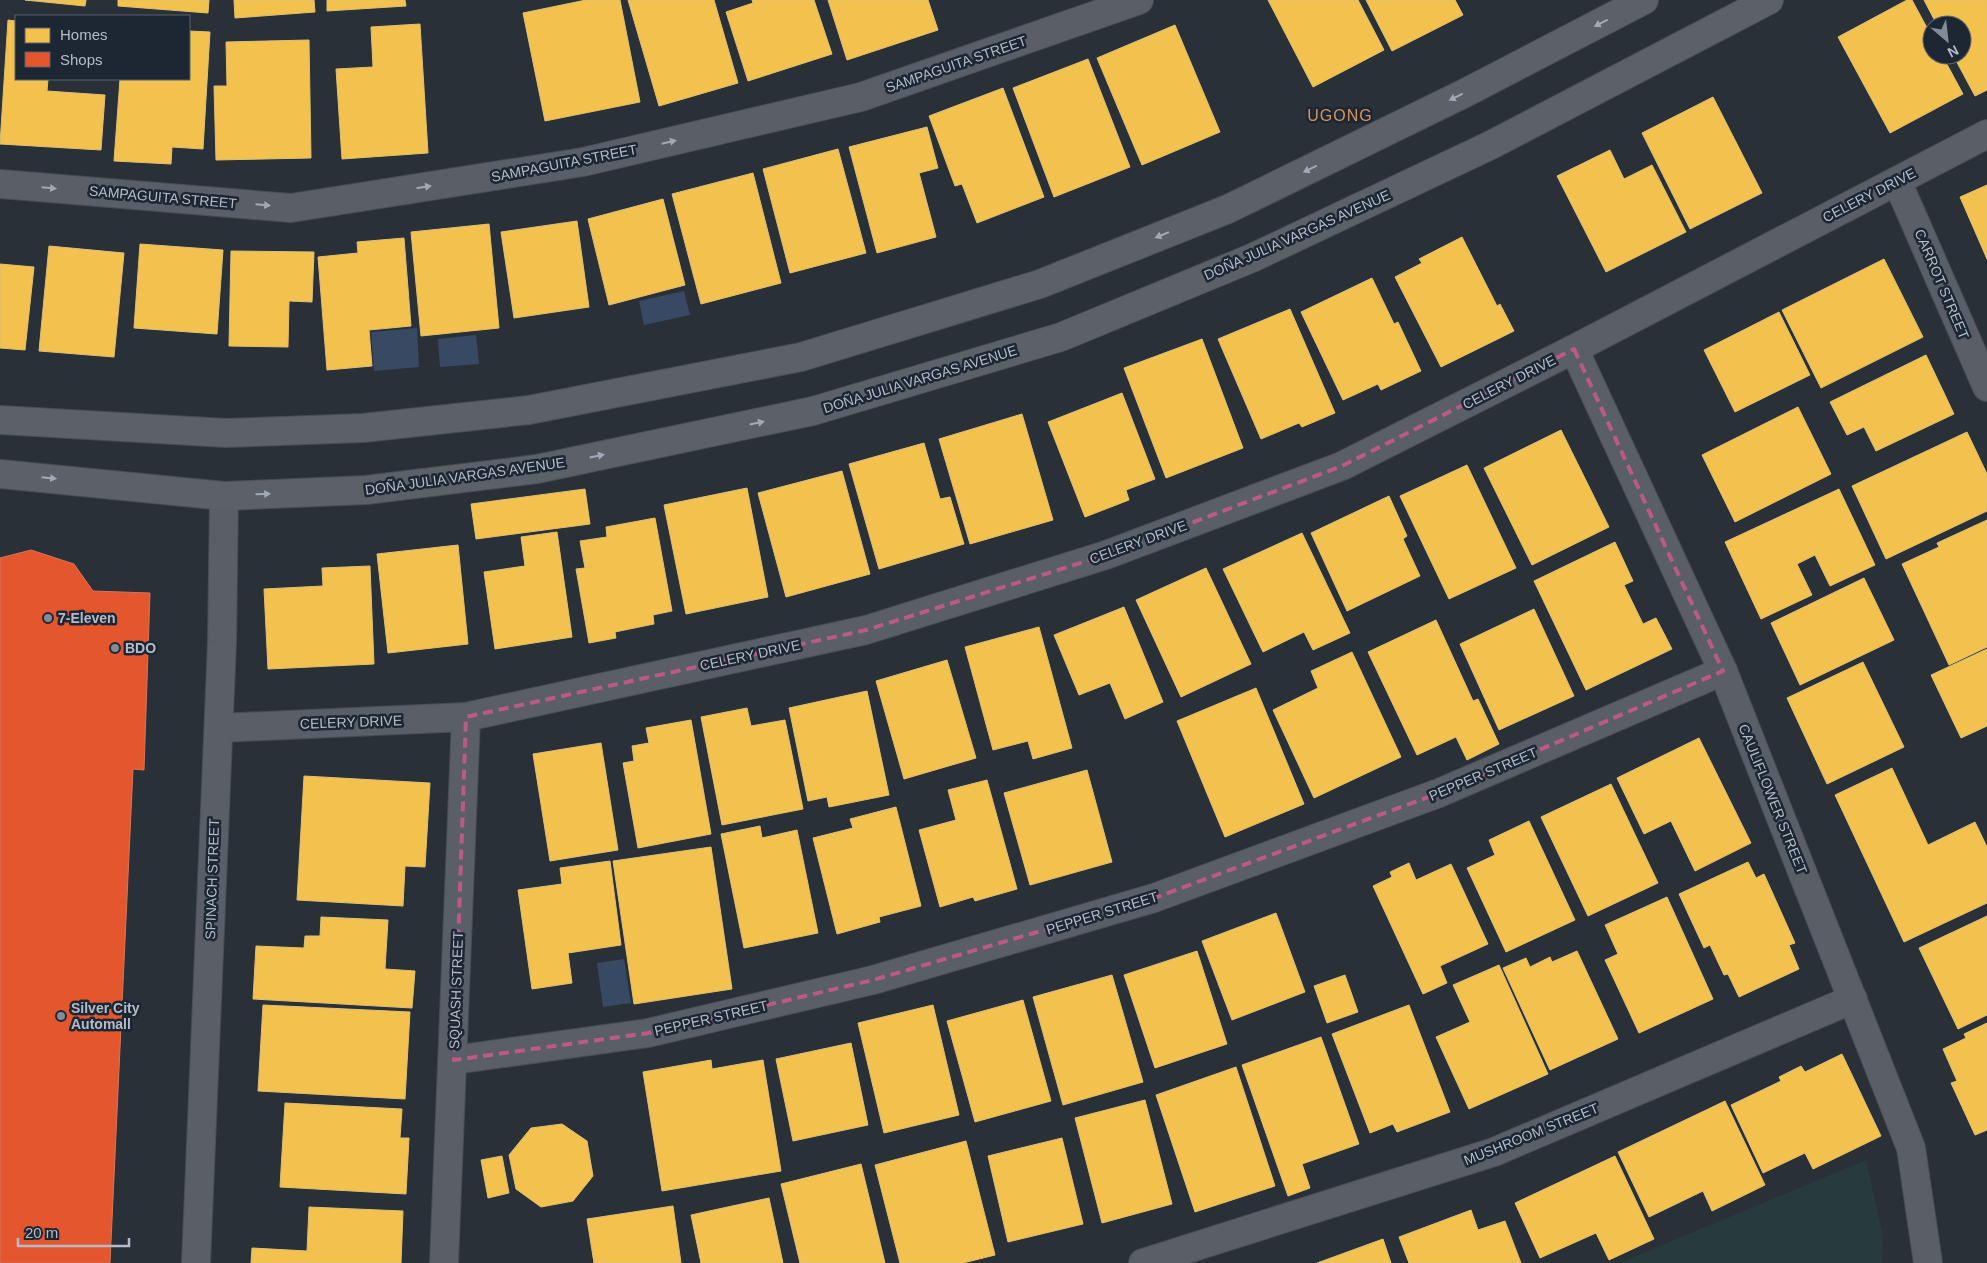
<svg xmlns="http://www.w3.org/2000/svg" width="1987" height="1263" viewBox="0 0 1987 1263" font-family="Helvetica,sans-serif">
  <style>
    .green { fill: #273a3e }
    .water { fill: #384963 }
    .homes { fill: #f2c14e; stroke: #dfc073 }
    .shops { fill: #e4572e; stroke: #d6755c }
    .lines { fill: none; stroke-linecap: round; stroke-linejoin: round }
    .minor-casing { stroke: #484c53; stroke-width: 30 }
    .major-casing { stroke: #484c55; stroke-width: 30 }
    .minor { stroke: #5a5e66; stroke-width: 28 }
    .major { stroke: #5c6168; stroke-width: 28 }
    .oneway { fill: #a2aab6 }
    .oneway2 { fill: #a2a9b5 }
    .marked { fill: none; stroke: #bc5a87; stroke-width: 4; stroke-dasharray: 10 6; stroke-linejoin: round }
    .poi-dot { fill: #848b96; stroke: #1d2633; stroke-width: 2 }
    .labels { text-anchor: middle; stroke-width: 5; stroke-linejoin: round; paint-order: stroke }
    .street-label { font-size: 14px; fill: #b4bcc9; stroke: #1d2633 }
    .poi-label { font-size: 14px; font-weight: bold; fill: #b4bcc9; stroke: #1d2633; text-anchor: start }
    .quarter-label { font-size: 16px; letter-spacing: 1px; fill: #d59563; stroke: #1d2633 }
  </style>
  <rect width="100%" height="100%" fill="#2a3038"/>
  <path class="green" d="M1866,1160L1883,1237L1882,1263H1619Z"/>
  <g class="water">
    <path d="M684,291L690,315L644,325L639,301Z"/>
    <path d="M417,328L419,367L374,371L371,332Z"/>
    <path d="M476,335L479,364L440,367L438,339Z"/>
    <path d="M624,959L631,1003L603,1007L597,963Z"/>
  </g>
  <g class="homes">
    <path d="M25,0H86L85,6Z"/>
    <path d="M118,0H209L208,13L118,6Z"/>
    <path d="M234,0H314L315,12L235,18Z"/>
    <path d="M327,0H405L406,6L327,11Z"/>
    <path d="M586,0H620L640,102L545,121L523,13Z"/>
    <path d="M628,0H714L738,83L659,106Z"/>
    <path d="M752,0H814L832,54L748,81L726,12L753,3Z"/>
    <path d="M828,0H928L938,30L847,60Z"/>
    <path d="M1268,0H1358L1384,50L1313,87Z"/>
    <path d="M1366,0H1455L1463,15L1392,51Z"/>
    <path d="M1907,0H1912L1932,37V55H1942L1963,94L1890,133L1838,37Z"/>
    <path d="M1924,0H1987V90L1975,96L1953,55H1962V25H1937Z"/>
    <path d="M8,20L16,21V79H48L47,91L105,95L101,150L0,144Z"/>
    <path d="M420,24L428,153L342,159L336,69L373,67L371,27Z"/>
    <path d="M1175,25L1220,132L1142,165L1097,58Z"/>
    <path d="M189,31L210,32L203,149L172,147L171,164L114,161L120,79H189Z"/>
    <path d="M309,40L311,158L216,160L214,86H227L226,42Z"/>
    <path d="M1088,59L1130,167L1054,197L1013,88Z"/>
    <path d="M1003,88L1044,197L977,223L962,184L955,186L929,116Z"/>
    <path d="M1713,97L1762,193L1690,229L1642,133Z"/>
    <path d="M927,127L938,168L919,173L936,237L877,253L849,147Z"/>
    <path d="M838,149L866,253L790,273L763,169Z"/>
    <path d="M1610,150L1624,179L1652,165L1686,232L1606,272L1557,176Z"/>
    <path d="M753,173L781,283L701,304L672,194Z"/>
    <path d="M1987,185V259L1960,197Z"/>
    <path d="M663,199L685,285L609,305L588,219Z"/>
    <path d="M577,221L589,307L514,318L501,232Z"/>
    <path d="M489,224L499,328L421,336L411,232Z"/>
    <path d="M1462,237L1497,306L1500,304L1514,331L1441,367L1395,277L1422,263L1419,259Z"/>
    <path d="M404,238L411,326L369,330L372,366L327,370L318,257L358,253L357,242Z"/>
    <path d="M140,244L223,250L217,334L134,328Z"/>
    <path d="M49,246L124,253L114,357L39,351Z"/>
    <path d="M231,251L314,252L312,302L289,301L288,347L229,346Z"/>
    <path d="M1884,259L1923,337L1821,388L1782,310Z"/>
    <path d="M0,264L34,267L25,350L0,348Z"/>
    <path d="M1372,278L1394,324L1398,322L1421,371L1381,390L1378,384L1343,400L1301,312Z"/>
    <path d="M1290,309L1335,413L1302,427L1299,423L1261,439L1218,339Z"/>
    <path d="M1779,312L1810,375L1735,412L1704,350Z"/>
    <path d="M1202,339L1243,448L1166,478L1124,368Z"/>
    <path d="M1926,355L1954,414L1876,451L1864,427L1847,435L1830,402Z"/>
    <path d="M1122,393L1155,479L1126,490L1129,500L1085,517L1048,422Z"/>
    <path d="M1798,407L1831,474L1735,522L1702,455Z"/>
    <path d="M1022,414L1053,520L970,544L939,439Z"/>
    <path d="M1561,430L1609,527L1532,565L1484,468Z"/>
    <path d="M1967,432L1987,474V511L1886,559L1852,486Z"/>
    <path d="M924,443L940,499L950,497L964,544L879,569L849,464Z"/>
    <path d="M1467,465L1516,568L1449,599L1400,496Z"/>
    <path d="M842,471L870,574L786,597L758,493Z"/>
    <path d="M747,488L768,597L686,614L664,505Z"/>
    <path d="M585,489L590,524L476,539L471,504Z"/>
    <path d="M1839,489L1875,565L1830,586L1815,555L1797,564L1812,595L1761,619L1725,542Z"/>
    <path d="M1389,496L1407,536L1403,539L1420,576L1347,611L1311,533Z"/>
    <path d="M655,518L672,611L653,615L654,624L615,632L616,638L589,643L576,569L585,568L580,541L607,537L606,527Z"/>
    <path d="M1987,520V647L1949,665L1902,564L1939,547L1937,543Z"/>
    <path d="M557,532L572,637L495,649L484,572L525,566L521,537Z"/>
    <path d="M1302,533L1350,633L1313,650L1304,632L1263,652L1223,569Z"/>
    <path d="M1615,542L1633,581L1624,585L1643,624L1656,618L1672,649L1586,690L1534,581Z"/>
    <path d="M458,545L468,644L388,653L377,554Z"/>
    <path d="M370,566L374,664L268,669L264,589L323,586L322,568Z"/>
    <path d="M1206,568L1251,664L1181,697L1136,600Z"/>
    <path d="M1864,578L1894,640L1800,685L1771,623Z"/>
    <path d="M1124,607L1163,702L1125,719L1110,683L1079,695L1054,635Z"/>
    <path d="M1534,609L1574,696L1499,730L1460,644Z"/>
    <path d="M1436,620L1473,701L1478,699L1499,744L1467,760L1456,737L1417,755L1368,652Z"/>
    <path d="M1039,627L1072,748L1033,759L1028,741L993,750L965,647Z"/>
    <path d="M1987,649V726L1961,738L1931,675Z"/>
    <path d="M1352,652L1401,757L1314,798L1273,710L1318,688L1311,671Z"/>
    <path d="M947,660L976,758L904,779L876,681Z"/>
    <path d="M1863,662L1904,747L1827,784L1787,698Z"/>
    <path d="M1256,688L1304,804L1225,837L1177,721Z"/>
    <path d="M867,691L889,795L829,807L827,797L808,801L789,708Z"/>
    <path d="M747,708L751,726L785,720L803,809L722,825L701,717Z"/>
    <path d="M691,720L711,834L638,848L623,763L634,761L632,746L649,743L646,728Z"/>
    <path d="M1699,738L1751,843L1695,871L1671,821L1644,834L1617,778Z"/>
    <path d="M601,743L618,850L550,861L533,754Z"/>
    <path d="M1892,768L1928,845L1975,822L1987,847V903L1904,942L1835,795Z"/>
    <path d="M1087,770L1112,862L1030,885L1004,793Z"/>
    <path d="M304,776L430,783L425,867L405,866L403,906L297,900Z"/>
    <path d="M987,780L1017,889L975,901L973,897L940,907L919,830L956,820L948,790Z"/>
    <path d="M1611,784L1658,883L1588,916L1541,817Z"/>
    <path d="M896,807L921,906L879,917L880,922L837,934L813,838L853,828L850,819Z"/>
    <path d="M1529,821L1575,920L1506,952L1467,868L1495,855L1489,840Z"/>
    <path d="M760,826L762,838L797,830L818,933L744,948L721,834Z"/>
    <path d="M711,847L732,989L634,1004L613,861Z"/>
    <path d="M610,861L621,945L568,953L572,983L532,989L518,890L562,884L560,868Z"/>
    <path d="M1748,862L1756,878L1764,874L1795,943L1789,945L1799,969L1739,997L1728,974L1724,975L1710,945L1704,948L1679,894Z"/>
    <path d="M1409,863L1416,880L1451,864L1488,944L1440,966L1447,983L1423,994L1373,886L1392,877L1390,872Z"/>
    <path d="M1667,897L1713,999L1639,1033L1605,960L1618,954L1605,925Z"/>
    <path d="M1276,913L1305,992L1232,1020L1202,941Z"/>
    <path d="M1987,916V1015L1958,1029L1919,948Z"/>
    <path d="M321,917L388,920L385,969L415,971L412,1008L253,999L256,946L304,948L305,936H320Z"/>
    <path d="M1197,951L1227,1044L1155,1068L1124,975Z"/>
    <path d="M1577,951L1618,1039L1550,1070L1503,968L1526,958L1530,967L1550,957L1552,962Z"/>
    <path d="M1499,965L1548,1074L1469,1109L1436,1037L1470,1022L1453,985Z"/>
    <path d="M1112,975L1143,1082L1063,1105L1033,997Z"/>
    <path d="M1345,975L1358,1012L1327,1023L1314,986Z"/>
    <path d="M1023,1000L1051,1101L975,1122L947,1021Z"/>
    <path d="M263,1005L410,1012L405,1099L258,1091Z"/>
    <path d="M933,1005L959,1115L884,1133L858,1023Z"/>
    <path d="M1409,1005L1450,1112L1397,1132L1393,1124L1370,1133L1332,1034Z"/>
    <path d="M1987,1023V1130L1975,1135L1951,1083L1957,1081L1943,1049L1966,1038L1964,1034Z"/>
    <path d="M1321,1037L1359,1144L1302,1164L1310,1188L1288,1196L1242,1065Z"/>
    <path d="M851,1043L868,1125L793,1141L776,1059Z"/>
    <path d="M1842,1054L1881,1136L1813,1169L1805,1153L1763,1173L1731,1105L1781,1081L1779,1077L1801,1066L1805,1072Z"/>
    <path d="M711,1060L712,1069L763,1060L781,1171L662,1191L643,1072Z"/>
    <path d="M1236,1067L1275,1186L1195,1212L1156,1095Z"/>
    <path d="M1145,1100L1172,1204L1102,1223L1075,1118Z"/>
    <path d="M1725,1101L1765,1185L1712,1211L1703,1191L1649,1217L1618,1152Z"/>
    <path d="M285,1103L402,1109L400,1138H409L406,1194L280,1187Z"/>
    <path d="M562,1124L587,1141L593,1176L573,1201L541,1207L516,1189L509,1155L531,1128Z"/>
    <path d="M1062,1138L1083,1224L1008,1242L988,1156Z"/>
    <path d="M966,1141L995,1255L963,1263H900L875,1165Z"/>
    <path d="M502,1156L509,1193L488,1198L481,1160Z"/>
    <path d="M1615,1156L1654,1239L1609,1260L1596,1233L1540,1258L1515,1203Z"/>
    <path d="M861,1164L885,1263H800L781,1184Z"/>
    <path d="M769,1198L783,1263H701L691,1215Z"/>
    <path d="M673,1206L681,1263H594L587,1219Z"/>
    <path d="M309,1207L403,1211L401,1263H251L252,1248L307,1251Z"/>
    <path d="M1471,1210L1478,1230L1505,1221L1521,1263H1409L1399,1237Z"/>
    <path d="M1383,1239L1391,1263H1317Z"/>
  </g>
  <path class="shops" d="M31,550L74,564L93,591L150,593L144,770L133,769L110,1263H0V558Z"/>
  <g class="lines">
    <defs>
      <g id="minor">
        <path d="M1897,181L1987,387"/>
        <path d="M0,184L291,208L583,162L861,97L1139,0"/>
        <path d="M1574,349L1723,671L1911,1148L1928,1263"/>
        <path d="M219,728L466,717L866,630L1106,555L1342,466L1574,349L1987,134"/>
        <path d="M454,1060L648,1033L873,980L1154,898L1439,793L1723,671"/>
        <path d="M196,1263L222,642L224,496"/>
        <path d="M444,1263L466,717"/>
        <path d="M1143,1263L1494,1152L1853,999"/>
      </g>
      <g id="major">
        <path d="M0,420L226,433L363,428L529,410L801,357L1040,284L1228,209L1465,93L1644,0"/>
        <path d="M0,474L224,496L366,490L537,469L813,411L1061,337L1252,258L1491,145L1769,0"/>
      </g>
    </defs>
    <use href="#minor" class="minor-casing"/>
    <use href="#major" class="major-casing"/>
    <use href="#minor" class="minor"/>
    <use href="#major" class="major"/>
  </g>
  <defs><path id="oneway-solid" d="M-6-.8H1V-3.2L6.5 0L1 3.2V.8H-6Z" transform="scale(1.25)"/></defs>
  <g class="oneway">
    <use href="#oneway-solid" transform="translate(1601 23) rotate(153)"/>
    <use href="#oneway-solid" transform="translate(1456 97) rotate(154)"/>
    <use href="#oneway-solid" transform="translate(1310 169) rotate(154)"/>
    <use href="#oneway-solid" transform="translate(1162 235) rotate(158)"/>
    <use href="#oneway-solid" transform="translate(757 423) rotate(-12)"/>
    <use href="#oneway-solid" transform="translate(597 456) rotate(-12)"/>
    <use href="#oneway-solid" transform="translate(49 478) rotate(6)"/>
    <use href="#oneway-solid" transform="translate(263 494) rotate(-2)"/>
  </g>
  <g class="oneway2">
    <use href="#oneway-solid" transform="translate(669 142) rotate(-13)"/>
    <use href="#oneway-solid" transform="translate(424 187) rotate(-9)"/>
    <use href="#oneway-solid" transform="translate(49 188) rotate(5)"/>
    <use href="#oneway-solid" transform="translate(263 205) rotate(5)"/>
  </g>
  <path class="marked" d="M1574,349L1723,671L1439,793L1154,898L873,980L648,1033L454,1060L466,717L866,630L1106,555L1342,466Z"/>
  <g class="poi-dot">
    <circle cx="48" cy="618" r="5"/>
    <circle cx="115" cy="648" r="5"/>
    <circle cx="61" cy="1016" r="5"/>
  </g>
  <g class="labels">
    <g class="street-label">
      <text transform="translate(956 64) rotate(-19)" y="5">SAMPAGUITA STREET</text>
      <text transform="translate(564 163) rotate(-11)" y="5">SAMPAGUITA STREET</text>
      <text transform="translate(1869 195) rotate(-27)" y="5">CELERY DRIVE</text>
      <text transform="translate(163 197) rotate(5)" y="5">SAMPAGUITA STREET</text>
      <text transform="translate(1297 235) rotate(-24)" y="5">DOÑA JULIA VARGAS AVENUE</text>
      <text transform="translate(1942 284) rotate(67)" y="5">CARROT STREET</text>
      <text transform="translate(920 379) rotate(-17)" y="5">DOÑA JULIA VARGAS AVENUE</text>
      <text transform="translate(1509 382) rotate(-27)" y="5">CELERY DRIVE</text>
      <text transform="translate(465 476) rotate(-8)" y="5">DOÑA JULIA VARGAS AVENUE</text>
      <text transform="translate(1138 542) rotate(-20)" y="5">CELERY DRIVE</text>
      <text transform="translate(750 655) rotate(-12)" y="5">CELERY DRIVE</text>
      <text transform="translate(351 722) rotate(-2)" y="5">CELERY DRIVE</text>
      <text transform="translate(1483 774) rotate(-23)" y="5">PEPPER STREET</text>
      <text transform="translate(1773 799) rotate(68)" y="5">CAULIFLOWER STREET</text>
      <text transform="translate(212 879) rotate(-88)" y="5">SPINACH STREET</text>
      <text transform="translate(1102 913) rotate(-17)" y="5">PEPPER STREET</text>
      <text transform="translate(456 990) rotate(-88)" y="5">SQUASH STREET</text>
      <text transform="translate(711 1018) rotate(-13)" y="5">PEPPER STREET</text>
      <text transform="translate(1531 1134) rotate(-22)" y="5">MUSHROOM STREET</text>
    </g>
    <g class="poi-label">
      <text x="58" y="623">7-Eleven</text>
      <text x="125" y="653">BDO</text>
      <text x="71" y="1013">Silver City<tspan x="71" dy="16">Automall</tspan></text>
    </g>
    <g class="quarter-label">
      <text x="1340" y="121">UGONG</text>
    </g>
  </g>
  <rect x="15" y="15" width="175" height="65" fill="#1d2633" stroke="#59626f"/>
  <rect x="25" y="28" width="25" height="15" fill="#f2c14e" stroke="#59626f"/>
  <text x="60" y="40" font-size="15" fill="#b4bcc9">Homes</text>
  <rect x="25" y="52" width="25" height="15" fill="#e4572e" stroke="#59626f"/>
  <text x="60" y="65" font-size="15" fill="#b4bcc9">Shops</text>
  <g transform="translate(1947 40) rotate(152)"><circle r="24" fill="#1d2633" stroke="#59626f"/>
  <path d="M0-4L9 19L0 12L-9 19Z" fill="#848b96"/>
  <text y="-8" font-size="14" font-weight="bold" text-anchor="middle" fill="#b4bcc9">N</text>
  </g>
  <path d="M18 1238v8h111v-8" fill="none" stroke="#b4bcc9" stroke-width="2.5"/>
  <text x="25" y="1238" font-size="15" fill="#b4bcc9" stroke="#1d2633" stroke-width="4" paint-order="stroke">20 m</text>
</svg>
